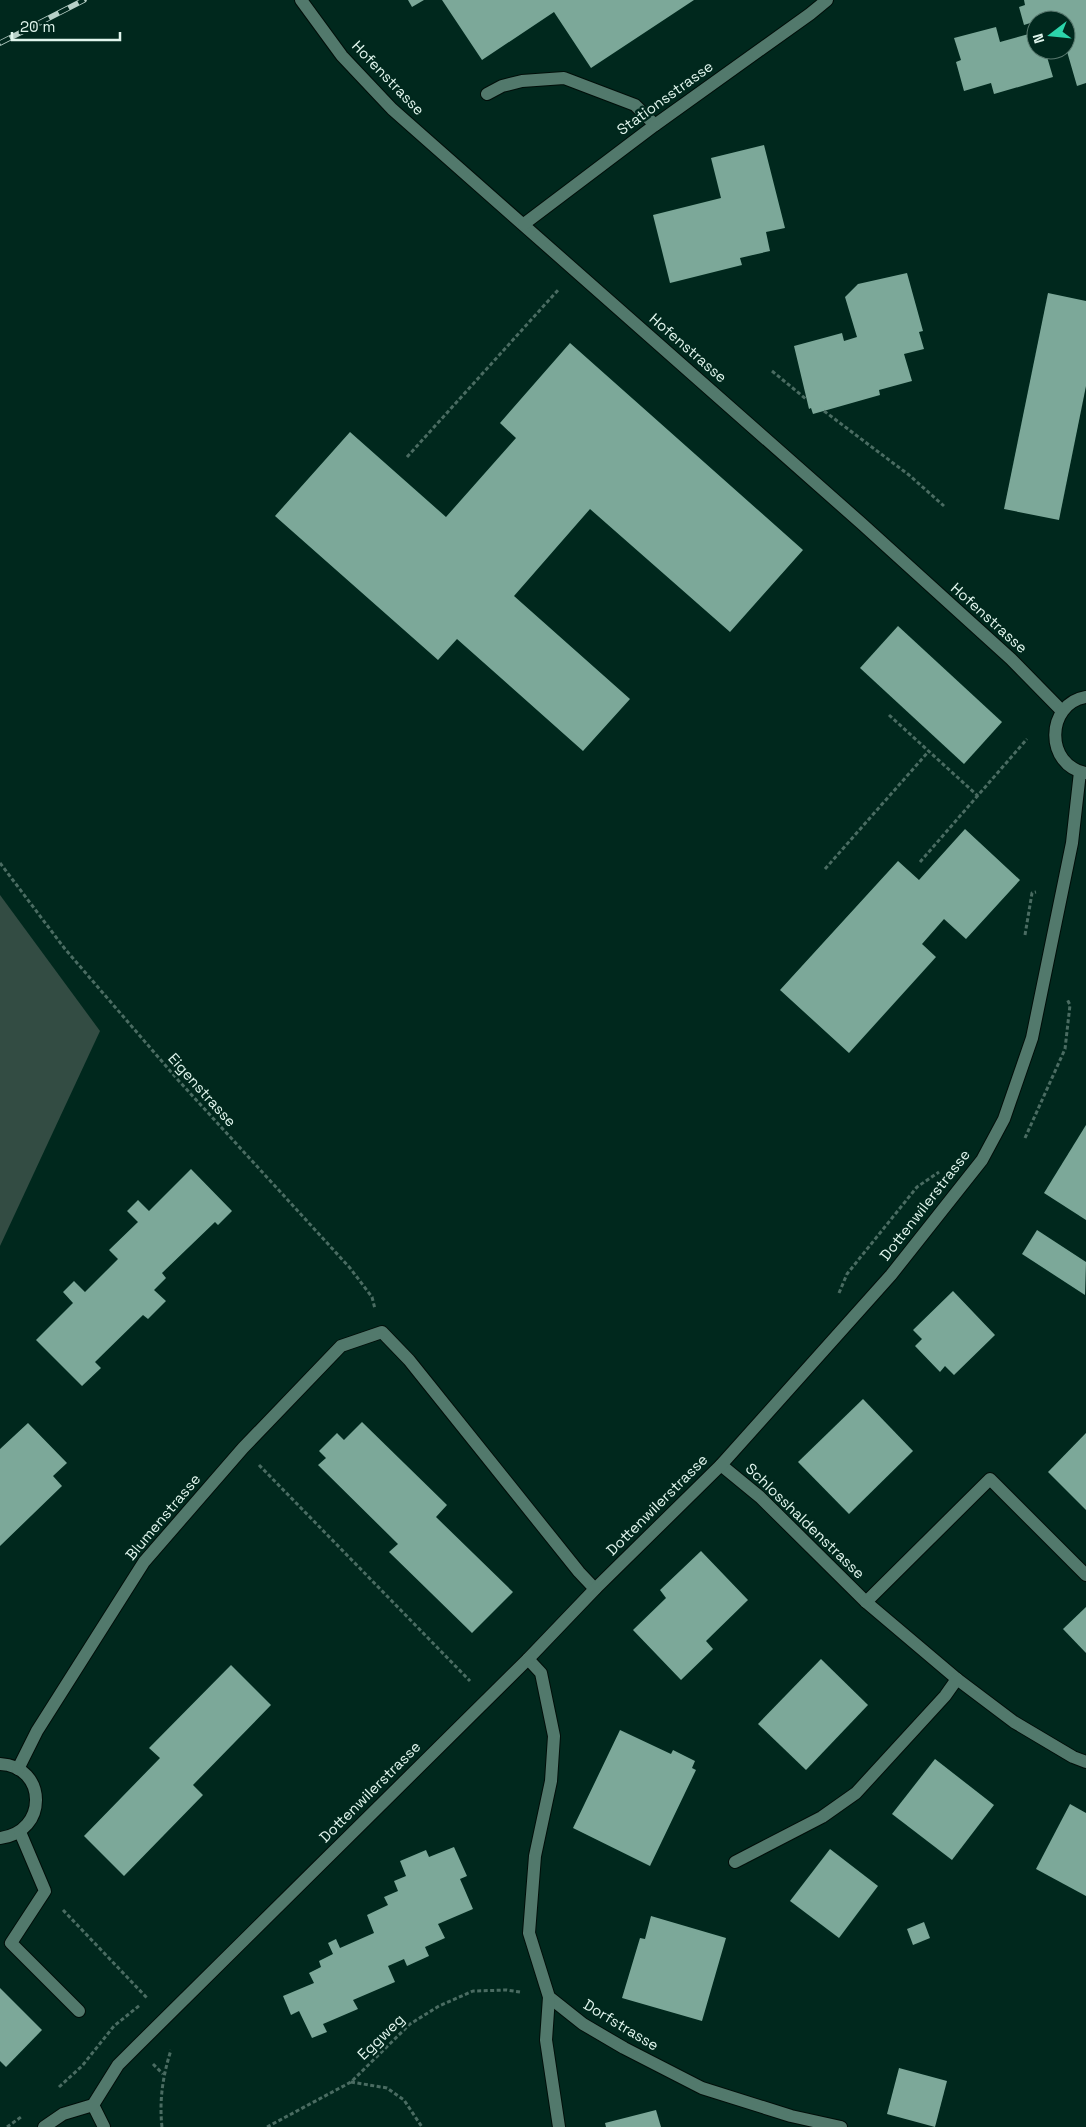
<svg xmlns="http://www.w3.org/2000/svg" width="1086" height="2127" viewBox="0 0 1086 2127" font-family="'Space Grotesk',sans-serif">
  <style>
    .green { fill: #334c43 }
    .building { fill: #7ca899 }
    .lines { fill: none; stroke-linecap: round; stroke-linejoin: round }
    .service-casing { stroke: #000e09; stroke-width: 14 }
    .minor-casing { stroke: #000e09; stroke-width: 14 }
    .path { stroke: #4a6c62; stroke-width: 3; stroke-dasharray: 4 2.5; stroke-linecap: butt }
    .service { stroke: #52796c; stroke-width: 12 }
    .minor { stroke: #52796c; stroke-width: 12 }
    .rail-casing { stroke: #b8d0c8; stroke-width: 5.5 }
    .rail { stroke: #00281d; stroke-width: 4; stroke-dasharray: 11; stroke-linecap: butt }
    .labels { text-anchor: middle; stroke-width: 5; stroke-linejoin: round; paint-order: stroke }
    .street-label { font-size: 15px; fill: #e0f5ed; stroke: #00281d }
  </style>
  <rect width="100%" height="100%" fill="#00281d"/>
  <path class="green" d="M0,895L100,1031L0,1246Z"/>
  <g class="building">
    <path d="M408,0H424L412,7Z"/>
    <path d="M442,0H694L591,68L554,12L482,60Z"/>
    <path d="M1024,0H1086V83L1077,86L1066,48V20H1047L1046,18L1024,25L1019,7L1025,5Z"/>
    <path d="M996,27L1000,42L1036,32V50H1045L1053,77L994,94L991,83L964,91L956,62L961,60L954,38Z"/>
    <path d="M764,145L785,228L766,232L770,251L740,258L742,265L670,283L653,215L721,198L711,158Z"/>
    <path d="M907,273L923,331L919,332L924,349L904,354L912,381L879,390L880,395L813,414L811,408L809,409L794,346L842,333L844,341L857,337L845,297L858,284Z"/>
    <path d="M1048,293L1086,301V386L1059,520L1004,509Z"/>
    <path d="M570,343L803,550L730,632L590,509L514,596L630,699L583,751L457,639L438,660L275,516L350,432L446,517L516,438L500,423Z"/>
    <path d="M898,626L1002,722L964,764L860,668Z"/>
    <path d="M965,829L1020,880L966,939L944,919L922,944L936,957L849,1053L780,990L898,861L919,880Z"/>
    <path d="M1086,1125V1220L1044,1193Z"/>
    <path d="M191,1169L232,1211L218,1225L215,1222L162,1273L166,1278L154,1290L166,1301L148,1319L143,1315L95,1362L101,1368L82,1386L36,1340L73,1303L63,1292L74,1281L85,1292L118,1259L109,1250L138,1222L127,1211L138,1200L149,1211Z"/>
    <path d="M1037,1230L1086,1262L1085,1295L1022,1254Z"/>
    <path d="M953,1291L995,1335L954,1375L945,1366L940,1372L915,1346L922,1339L913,1330Z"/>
    <path d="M863,1399L913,1451L849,1514L798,1462Z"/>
    <path d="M362,1422L447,1505L436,1517L513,1592L472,1633L389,1552L398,1544L318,1465L326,1458L319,1451L337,1433L344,1440Z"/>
    <path d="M28,1423L67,1463L53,1476L62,1486L0,1546V1449Z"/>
    <path d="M1086,1433V1510L1048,1472Z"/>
    <path d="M701,1551L748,1600L706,1641L713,1649L681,1680L633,1630L666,1598L660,1590Z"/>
    <path d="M1086,1607V1653L1063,1629Z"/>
    <path d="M821,1659L868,1705L806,1770L758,1724Z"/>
    <path d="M231,1665L271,1705L193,1785L203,1795L124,1876L84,1836L160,1758L149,1748Z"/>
    <path d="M620,1730L671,1754L673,1750L695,1761L692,1768L696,1770L650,1866L573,1828Z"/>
    <path d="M935,1759L994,1805L952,1860L892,1814Z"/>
    <path d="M1070,1804L1086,1813V1896L1036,1869Z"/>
    <path d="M454,1847L467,1876L460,1879L473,1909L438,1924L445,1938L425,1947L429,1956L407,1966L404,1959L388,1966L395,1982L353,2000L358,2009L323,2024L327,2032L312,2038L299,2011L291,2015L283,1996L314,1983L309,1973L321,1967L319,1961L333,1954L328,1943L336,1939L340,1948L374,1933L367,1915L388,1905L384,1897L398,1891L394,1881L406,1876L400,1861L426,1850L429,1857Z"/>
    <path d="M830,1849L878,1886L839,1938L790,1901Z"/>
    <path d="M651,1916L726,1938L702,2021L622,1998L640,1938L645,1939Z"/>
    <path d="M924,1922L930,1938L913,1945L907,1929Z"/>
    <path d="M0,1988L42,2030L6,2067L0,2061Z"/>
    <path d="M899,2068L947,2081L935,2127L887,2114Z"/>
    <path d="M656,2110L661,2127H606L605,2123Z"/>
  </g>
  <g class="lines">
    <defs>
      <g id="service">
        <path d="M487,94L502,86L522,81L564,78L635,105L655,125"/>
        <path d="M0,1764C47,1766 49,1832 0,1838"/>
        <path d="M20,1832L45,1891L11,1943L79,2011"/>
      </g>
      <g id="minor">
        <path d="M301,0L342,56L392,109L861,523L1011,659L1062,711"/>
        <path d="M524,224L655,125L810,14L827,0"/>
        <path d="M1086,697C1045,704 1045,766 1086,773"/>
        <path d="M721,1465L760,1497L866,1602L957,1679L1014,1722L1073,1757L1086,1762"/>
        <path d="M866,1602L990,1479L1086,1575"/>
        <path d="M528,1659L541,1673L554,1736L551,1781L535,1856L529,1933L549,1997L583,2024L624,2048L702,2088L791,2116L841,2127"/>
        <path d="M18,1769L37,1731L144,1562L243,1448L341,1346L382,1332L409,1360L579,1572L595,1589"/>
        <path d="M735,1862L822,1817L856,1793L945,1696L957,1679"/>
        <path d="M549,1997L546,2040L559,2127"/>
        <path d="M93,2105L104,2127"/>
        <path d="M44,2127L63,2114L93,2105L118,2065L136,2047L528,1659L595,1589L721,1465L891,1275L982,1160L1004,1119L1032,1038L1072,843L1080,772"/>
      </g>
    </defs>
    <use href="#service" class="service-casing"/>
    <use href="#minor" class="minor-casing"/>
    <g class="path">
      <path d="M772,371L806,399"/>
      <path d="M824,411L909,475L944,506"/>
      <path d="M407,457L559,289"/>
      <path d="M889,715L978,796"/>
      <path d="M920,862L1027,739"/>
      <path d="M0,863L65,949L178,1080L350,1268L372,1297L375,1309"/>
      <path d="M825,869L929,751"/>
      <path d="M1025,935L1032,893L1036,892"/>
      <path d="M1025,1138L1065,1049L1070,1005L1067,999"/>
      <path d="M839,1293L847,1274L917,1187L939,1172"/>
      <path d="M259,1465L470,1681"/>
      <path d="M63,1910L148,1999"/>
      <path d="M153,2064L163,2074"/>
      <path d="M351,2082L387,2088L404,2100L422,2127"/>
      <path d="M59,2087L82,2066L114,2026L140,2005"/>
      <path d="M7,2127L21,2117"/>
      <path d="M162,2127C159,2100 163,2075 171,2050"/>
      <path d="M267,2127L351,2082L410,2024L439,2006L473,1991L507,1990L520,1992"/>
    </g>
    <use href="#service" class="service"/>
    <use href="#minor" class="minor"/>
    <defs>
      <path id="rail" d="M0,43L84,0"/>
    </defs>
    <use href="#rail" class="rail-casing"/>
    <use href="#rail" class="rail"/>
  </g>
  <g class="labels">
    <g class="street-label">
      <text transform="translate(388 78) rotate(46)" y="5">Hofenstrasse</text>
      <text transform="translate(665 98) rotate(-36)" y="5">Stationsstrasse</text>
      <text transform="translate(688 348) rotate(41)" y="5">Hofenstrasse</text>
      <text transform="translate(989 618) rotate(42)" y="5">Hofenstrasse</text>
      <text transform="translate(202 1090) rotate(48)" y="5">Eigenstrasse</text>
      <text transform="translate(925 1205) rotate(-52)" y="5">Dottenwilerstrasse</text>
      <text transform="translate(657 1505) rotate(-45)" y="5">Dottenwilerstrasse</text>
      <text transform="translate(163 1517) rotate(-50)" y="5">Blumenstrasse</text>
      <text transform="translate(805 1521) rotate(44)" y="5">Schlosshaldenstrasse</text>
      <text transform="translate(370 1792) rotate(-45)" y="5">Dottenwilerstrasse</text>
      <text transform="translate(621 2025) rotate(31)" y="5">Dorfstrasse</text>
      <text transform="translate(381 2037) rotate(-44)" y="5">Eggweg</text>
    </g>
  </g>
  <g transform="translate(1051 35) rotate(254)"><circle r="24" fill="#00281d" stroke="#5a7a70"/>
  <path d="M0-4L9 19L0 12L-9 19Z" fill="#2cd5ab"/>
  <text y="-8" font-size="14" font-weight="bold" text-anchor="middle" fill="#e0f5ed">N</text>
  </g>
  <path d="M12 32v8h108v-8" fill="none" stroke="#e0f5ed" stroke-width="2.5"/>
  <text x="20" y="32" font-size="15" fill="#e0f5ed" stroke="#00281d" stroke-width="4" paint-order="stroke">20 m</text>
</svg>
